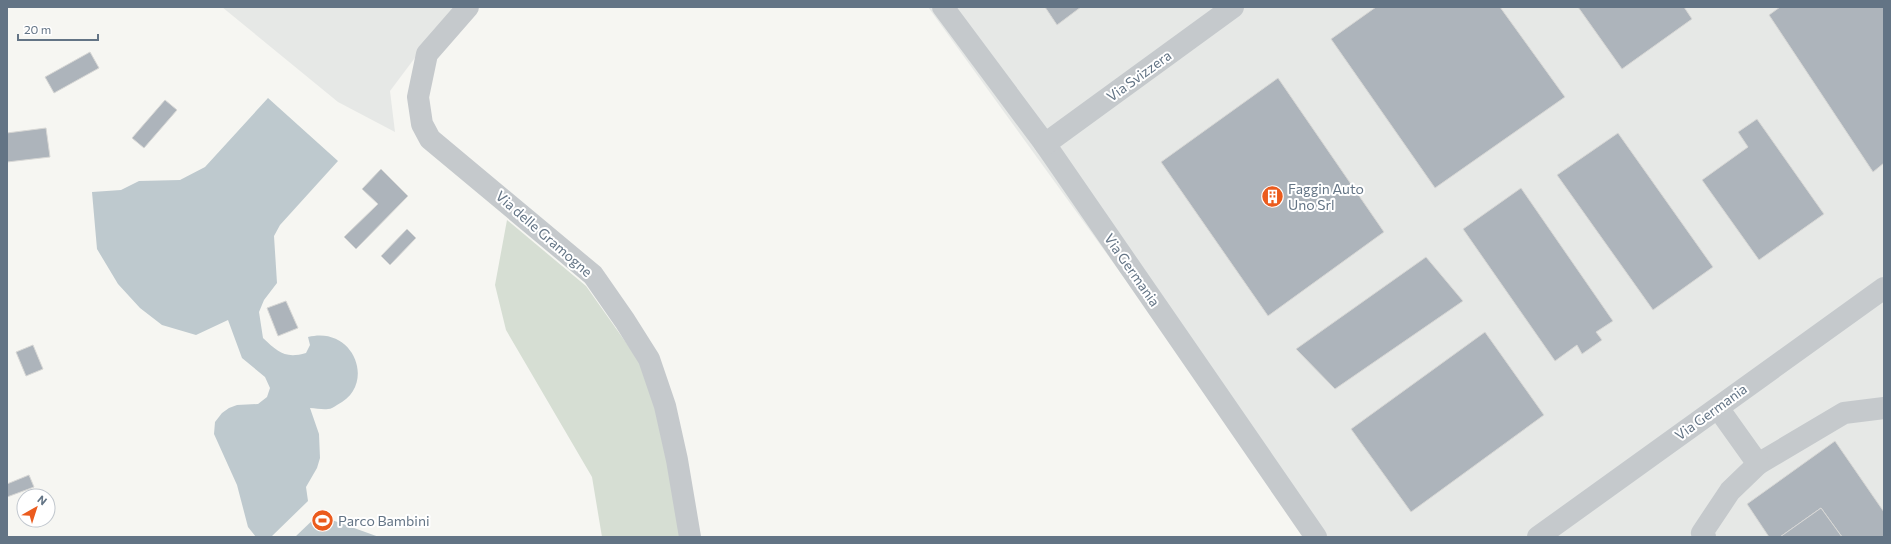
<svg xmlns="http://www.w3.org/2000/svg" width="1891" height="544" viewBox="0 0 1891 544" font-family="Commissioner,sans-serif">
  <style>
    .built { fill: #e6e8e6 }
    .green { fill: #d6ded3 }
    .water { fill: #bec9ce }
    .building { fill: #adb4bb; stroke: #d7d7d5 }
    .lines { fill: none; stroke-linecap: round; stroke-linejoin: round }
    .minor { stroke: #c5c9cc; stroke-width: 22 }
    .labels { text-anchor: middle; stroke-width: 4; stroke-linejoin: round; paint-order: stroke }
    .street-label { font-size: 14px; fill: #637485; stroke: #fff }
    .poi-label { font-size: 14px; fill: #637485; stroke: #fff; text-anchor: start }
  </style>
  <rect width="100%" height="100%" fill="#f6f6f2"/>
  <g class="built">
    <path d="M222,7H465L420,51L390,91L395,132L338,102Z"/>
    <path d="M928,7H1884V537H1312Z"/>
  </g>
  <path class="green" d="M507,220L586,286L639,361L687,461L692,537H602L592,477L506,330L495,285Z"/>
  <g class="water">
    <path d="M268,98L338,161L280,225L274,236L277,283L264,300L259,312L263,338C278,352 285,359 306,353L310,345L308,337C355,325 377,386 337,405C334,407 331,409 328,409C323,410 316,408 310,408L319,434L320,458L317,468L306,487L308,501L271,537H256L248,527L237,485L214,434L215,422L222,413L229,408L237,405L258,404L267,397L270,388L265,377L242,358L228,320L196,335L162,325L140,308L118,284L97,249L92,192L121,190L139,181L180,180L205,167Z"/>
    <path d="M318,515L379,537H295Z"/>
  </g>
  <g class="building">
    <path d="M1045,7H1081L1057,25Z"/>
    <path d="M1376,7H1500L1565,97L1435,188L1331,39Z"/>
    <path d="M1578,7H1684L1692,19L1622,69Z"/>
    <path d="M1780,7H1884V163L1873,172L1769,15Z"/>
    <path d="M90,52L99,68L54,93L45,77Z"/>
    <path d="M1278,78L1384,232L1268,316L1161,162Z"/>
    <path d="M165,100L177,110L144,148L132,138Z"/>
    <path d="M1757,119L1824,214L1759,260L1702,180L1748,147L1738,132Z"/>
    <path d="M46,128L50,157L7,162V133Z"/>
    <path d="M1618,133L1713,267L1653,310L1557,175Z"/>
    <path d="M381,169L408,196L356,249L344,237L378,204L362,189Z"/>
    <path d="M1521,188L1613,321L1596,332L1602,340L1582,354L1577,345L1555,361L1463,229Z"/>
    <path d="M407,229L416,238L390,265L381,256Z"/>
    <path d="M1426,257L1463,301L1335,389L1296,349Z"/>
    <path d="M286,301L298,328L278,336L267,308Z"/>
    <path d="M1485,332L1544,415L1411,512L1351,429Z"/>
    <path d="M33,345L43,369L26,376L16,352Z"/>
    <path d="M1835,441L1884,512V537H1842L1821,508L1780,537H1769L1747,504Z"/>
    <path d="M29,475L34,487L7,497V484Z"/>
    <path d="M1821,508L1842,537H1780Z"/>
  </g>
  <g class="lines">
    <g class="minor">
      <path d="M468,7L427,54L418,97L422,124L430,139L593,275L625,321L649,359L665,406L677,460L690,537"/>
      <path d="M943,7L1045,144L1316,537"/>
      <path d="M1045,144L1233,7"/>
      <path d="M1758,464L1844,413L1884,408"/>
      <path d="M1538,537L1884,288"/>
      <path d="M1705,537L1702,533L1730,491L1758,464L1718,408"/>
    </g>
  </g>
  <defs>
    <symbol id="building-disc" viewBox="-11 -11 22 22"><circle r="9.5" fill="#eb5b1d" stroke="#fff"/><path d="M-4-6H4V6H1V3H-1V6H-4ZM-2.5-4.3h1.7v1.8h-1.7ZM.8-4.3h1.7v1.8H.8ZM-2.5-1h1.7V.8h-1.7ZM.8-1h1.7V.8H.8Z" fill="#fff"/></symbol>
    <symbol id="stadium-disc" viewBox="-11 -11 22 22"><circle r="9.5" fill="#eb5b1d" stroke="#fff"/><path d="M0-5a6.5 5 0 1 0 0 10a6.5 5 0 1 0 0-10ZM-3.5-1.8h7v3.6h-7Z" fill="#fff"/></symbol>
  </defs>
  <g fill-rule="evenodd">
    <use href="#building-disc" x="1260" y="184" width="25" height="25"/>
    <use href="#stadium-disc" x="310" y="508" width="25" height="25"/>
  </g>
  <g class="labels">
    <g class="street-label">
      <text transform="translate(1139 76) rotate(-36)" y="5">Via Svizzera</text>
      <text transform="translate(544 234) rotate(41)" y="5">Via delle Gramogne</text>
      <text transform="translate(1132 270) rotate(55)" y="5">Via Germania</text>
      <text transform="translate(1711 412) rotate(-36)" y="5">Via Germania</text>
    </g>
    <g class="poi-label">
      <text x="1288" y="194">Faggin Auto<tspan x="1288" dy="16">Uno Srl</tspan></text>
      <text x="338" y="526">Parco Bambini</text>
    </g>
  </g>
  <rect width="1891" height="544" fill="none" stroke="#637485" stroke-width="16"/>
  <g transform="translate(36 508) rotate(39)"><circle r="19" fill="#ffffff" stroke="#c1c7ce"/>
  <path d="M0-3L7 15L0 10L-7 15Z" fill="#eb5b1d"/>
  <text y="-6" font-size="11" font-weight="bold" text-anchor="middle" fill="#637485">N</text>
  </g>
  <path d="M18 34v6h80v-6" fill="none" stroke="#637485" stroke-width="2"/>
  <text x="24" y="34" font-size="12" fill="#637485" stroke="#ffffff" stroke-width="3" paint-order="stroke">20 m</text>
</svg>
